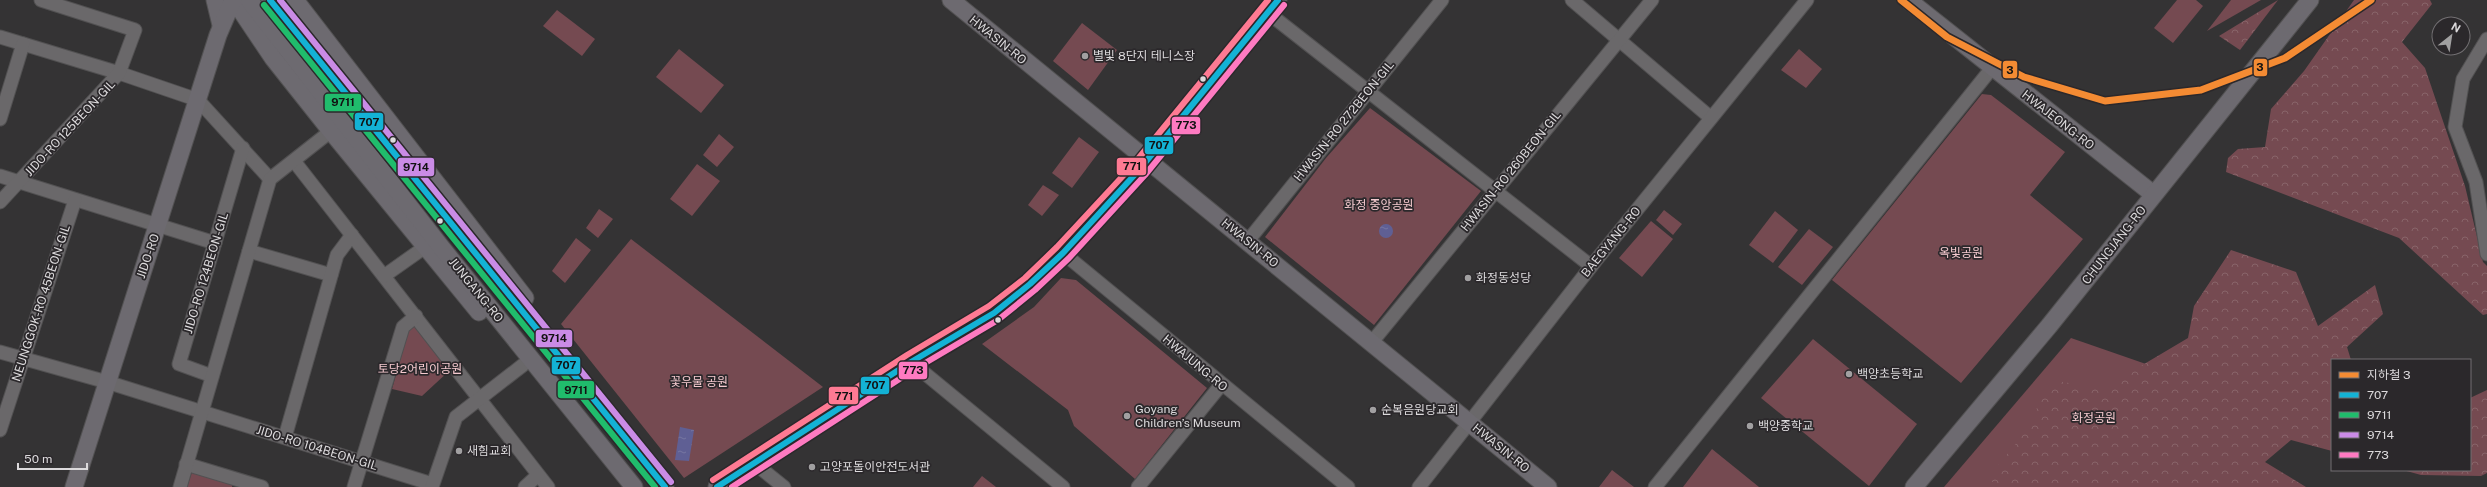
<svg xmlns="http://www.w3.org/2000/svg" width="2487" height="487" viewBox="0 0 2487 487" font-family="'Public Sans','Noto Sans KR',sans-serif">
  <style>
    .green { fill: #754a51 }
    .forest { fill: url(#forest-crowns) }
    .water { fill: url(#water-ripples) }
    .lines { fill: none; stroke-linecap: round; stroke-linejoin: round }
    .minor-casing { stroke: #525152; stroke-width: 15 }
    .major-casing { stroke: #525152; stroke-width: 19 }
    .minor { stroke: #6a686a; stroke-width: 13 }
    .major { stroke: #6d6a70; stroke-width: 17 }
    .bus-1-casing { stroke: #2b282b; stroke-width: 9 }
    .bus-2-casing { stroke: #2b282b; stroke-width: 9 }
    .bus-3-casing { stroke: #2b282b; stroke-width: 9 }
    .bus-4-casing { stroke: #2b282b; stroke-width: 9 }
    .bus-5-casing { stroke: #2b282b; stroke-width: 9 }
    .bus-1 { stroke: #13b2d5; stroke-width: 6 }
    .bus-2 { stroke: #20bc6c; stroke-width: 6 }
    .bus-3 { stroke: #ca8be6; stroke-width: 6 }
    .bus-4 { stroke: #fe7ac1; stroke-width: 6 }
    .bus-5 { stroke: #fe7a93; stroke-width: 6 }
    .metro-1-casing { stroke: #2b282b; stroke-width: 10 }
    .metro-1 { stroke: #f48b33; stroke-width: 7 }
    .poi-dot { fill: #a1a0a1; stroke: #2b282b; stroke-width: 1.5 }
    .bus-dot { fill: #dcdadc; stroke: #2b282b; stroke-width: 1.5 }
    .labels { text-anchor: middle; stroke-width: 3.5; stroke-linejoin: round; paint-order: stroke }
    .street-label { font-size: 12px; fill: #dcdadc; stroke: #2b282b }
    .poi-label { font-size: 12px; fill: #dcdadc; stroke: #2b282b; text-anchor: start }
    .park-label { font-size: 12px; fill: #f5cacf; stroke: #2b282b }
    .line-badge { stroke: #2b282b; stroke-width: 1.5 }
    .pale-badge-label { font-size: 11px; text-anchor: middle; font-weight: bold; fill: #111 }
  </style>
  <defs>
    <pattern id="forest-crowns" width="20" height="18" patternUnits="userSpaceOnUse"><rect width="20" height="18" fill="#754a51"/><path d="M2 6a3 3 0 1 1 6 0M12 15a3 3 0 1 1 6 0" fill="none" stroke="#886469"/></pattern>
    <pattern id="water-ripples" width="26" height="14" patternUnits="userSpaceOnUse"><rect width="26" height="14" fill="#5f5f94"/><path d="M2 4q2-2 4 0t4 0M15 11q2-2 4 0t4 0" fill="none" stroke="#7575a2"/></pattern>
  </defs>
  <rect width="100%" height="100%" fill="#343334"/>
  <g class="green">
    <path d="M2177,0H2196L2203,6L2173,43L2154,28Z"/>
    <path d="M2231,0H2261L2207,31Z"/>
    <path d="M557,10L595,39L582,56L543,26Z"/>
    <path d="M1082,23L1117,50L1088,90L1053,61Z"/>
    <path d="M679,49L724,85L701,113L656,77Z"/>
    <path d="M1799,49L1822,69L1806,88L1781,70Z"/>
    <path d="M1982,94L1991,95L2065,152L2030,195L2083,239L1961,383L1832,280Z"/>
    <path d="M1370,108L1481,191L1374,325L1265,237L1326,158Z"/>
    <path d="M719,134L734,147L717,167L703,155Z"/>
    <path d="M1079,137L1099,152L1072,188L1052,173Z"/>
    <path d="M697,164L720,181L692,216L670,199Z"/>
    <path d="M1043,185L1059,195L1042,216L1028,205Z"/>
    <path d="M599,209L613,219L598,238L586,228Z"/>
    <path d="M1664,210L1682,224L1673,235L1656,220Z"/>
    <path d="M1775,211L1798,230L1773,263L1749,245Z"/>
    <path d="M1651,221L1673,239L1642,277L1619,258Z"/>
    <path d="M1809,229L1833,247L1802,285L1778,267Z"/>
    <path d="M576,238L591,250L565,283L552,271Z"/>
    <path d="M631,239L823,387L684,478L561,324Z"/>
    <path d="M1061,278L1076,280L1207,388L1135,479L1074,426L1068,410L982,344L1034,307Z"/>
    <path d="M415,324L449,371L422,396L392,389L409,329Z"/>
    <path d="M2071,338L2195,381L2255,487H1944Z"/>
    <path d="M1813,339L1917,424L1869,486L1761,398Z"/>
    <path d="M1712,449L1759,487H1683Z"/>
    <path d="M1612,470L1634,487H1599Z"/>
    <path d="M192,472L233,484L232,487H187Z"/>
    <path d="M982,476L996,487H973Z"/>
  </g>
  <g class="forest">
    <path d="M2278,0L2240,50L2219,36Z"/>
    <path d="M2354,0H2430L2432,4L2402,42L2425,68L2465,186L2483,262L2487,266V314L2483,315L2399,238L2226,172L2228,158L2238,149L2265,147L2271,109L2304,71Z"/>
    <path d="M2231,250L2296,272L2318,326L2375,285L2383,314L2347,347L2351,360H2332V451L2291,440L2265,462L2306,487H2009L1986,480L2022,436L2052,380L2102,389L2188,338L2194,306Z"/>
    <path d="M2487,390V473L2481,476L2421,475L2403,470H2470V398Z"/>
  </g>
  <g class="water">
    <circle cx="1386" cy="231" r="7"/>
    <path d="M680,427L694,430L689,461L675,460Z"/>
  </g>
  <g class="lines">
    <defs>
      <g id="minor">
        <path d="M1572,0L1711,118"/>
        <path d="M1267,12L1591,266"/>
        <path d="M0,37L119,73L198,100L270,179"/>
        <path d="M2487,39L2463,79L2455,127L2476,182L2487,254"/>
        <path d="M0,119L23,44"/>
        <path d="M294,161L548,487"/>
        <path d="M0,176L215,243"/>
        <path d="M0,202L119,73L135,30L41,0"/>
        <path d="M1247,242L1442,0"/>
        <path d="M249,251L331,275"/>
        <path d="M1063,253L1348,487"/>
        <path d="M384,276L425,247"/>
        <path d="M1372,342L1652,0"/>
        <path d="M0,352L107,382L432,484"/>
        <path d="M911,362L1063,487"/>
        <path d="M212,376L179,364L243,148"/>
        <path d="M0,430L75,200"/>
        <path d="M285,437L337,255L352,235"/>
        <path d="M754,463L784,487"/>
        <path d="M186,464L262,487"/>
        <path d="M180,487L270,179L331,131"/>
        <path d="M354,487L403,327L416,316"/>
        <path d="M432,487L456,417L523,365"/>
        <path d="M525,487L538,475"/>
        <path d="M1138,487L1221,385"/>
        <path d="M1419,487L1597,259L1807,0"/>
        <path d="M1655,487L1992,68"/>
      </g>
      <g id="major">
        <path d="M215,0L221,25"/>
        <path d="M234,0L273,58L331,131L479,312"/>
        <path d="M249,0L441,247L634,487"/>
        <path d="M270,0L665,487"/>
        <path d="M295,0L525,298"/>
        <path d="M951,0L1548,487"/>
        <path d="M1908,0L2153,194"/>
        <path d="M74,487L218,35L233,0"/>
        <path d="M717,487L911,362L994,313L1030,284L1063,253L1139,170L1278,0"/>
        <path d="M1914,487L2049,326L2310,0"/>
      </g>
    </defs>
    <use href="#minor" class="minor-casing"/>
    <use href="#major" class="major-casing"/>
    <use href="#minor" class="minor"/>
    <use href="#major" class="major"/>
    <defs>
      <g id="bus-1">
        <path d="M270,0L665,487"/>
        <path d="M717,487L911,362L994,313L1030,284L1063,253L1139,170L1278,0"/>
      </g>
      <path id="bus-2" d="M264,5L655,487"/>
      <path id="bus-3" d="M280,0L671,482"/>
      <path id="bus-4" d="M732,487L915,369L998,320L1035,290L1069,258L1145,175L1284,5"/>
      <path id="bus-5" d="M713,480L907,355L989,306L1025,278L1057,247L1133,165L1268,0"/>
    </defs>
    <use href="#bus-1" class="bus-1-casing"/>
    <use href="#bus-2" class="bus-2-casing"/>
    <use href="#bus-3" class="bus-3-casing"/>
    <use href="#bus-4" class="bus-4-casing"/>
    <use href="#bus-5" class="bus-5-casing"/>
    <use href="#bus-1" class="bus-1"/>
    <use href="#bus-2" class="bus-2"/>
    <use href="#bus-3" class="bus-3"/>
    <use href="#bus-4" class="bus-4"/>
    <use href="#bus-5" class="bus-5"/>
    <defs>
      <path id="metro-1" d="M1901,0L1947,37L2024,77L2105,101L2201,90L2285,58L2371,0"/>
    </defs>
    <use href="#metro-1" class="metro-1-casing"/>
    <use href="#metro-1" class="metro-1"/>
  </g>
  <g class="poi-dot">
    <circle cx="1085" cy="56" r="4"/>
    <circle cx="1468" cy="278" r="4"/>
    <circle cx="1849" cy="374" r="4"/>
    <circle cx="1373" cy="410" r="4"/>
    <circle cx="1127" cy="416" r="4"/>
    <circle cx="1750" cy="426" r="4"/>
    <circle cx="459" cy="451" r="4"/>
    <circle cx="812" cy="467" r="4"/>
  </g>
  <g class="bus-dot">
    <circle cx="1203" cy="79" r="3.5"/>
    <circle cx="393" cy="140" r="3.5"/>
    <circle cx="440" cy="221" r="3.5"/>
    <circle cx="998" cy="320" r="3.5"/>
  </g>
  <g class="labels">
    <g class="street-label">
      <text transform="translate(998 40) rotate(39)" y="4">HWASIN-RO</text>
      <text transform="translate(2058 120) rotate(38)" y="4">HWAJEONG-RO</text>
      <text transform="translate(1344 121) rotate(-51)" y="4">HWASIN-RO 272BEON-GIL</text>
      <text transform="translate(70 128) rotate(-47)" y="4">JIDO-RO 125BEON-GIL</text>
      <text transform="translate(1511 171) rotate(-51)" y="4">HWASIN-RO 260BEON-GIL</text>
      <text transform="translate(1611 242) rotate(-51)" y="4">BAEGYANG-RO</text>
      <text transform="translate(1250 243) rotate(39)" y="4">HWASIN-RO</text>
      <text transform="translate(2114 245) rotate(-52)" y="4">CHUNGJANG-RO</text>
      <text transform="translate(148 256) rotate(-71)" y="4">JIDO-RO</text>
      <text transform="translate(206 273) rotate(-73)" y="4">JIDO-RO 124BEON-GIL</text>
      <text transform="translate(476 290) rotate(51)" y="4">JUNGANG-RO</text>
      <text transform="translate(41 303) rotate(-72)" y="4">NEUNGGOK-RO 45BEON-GIL</text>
      <text transform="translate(1195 363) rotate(40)" y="4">HWAJUNG-RO</text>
      <text transform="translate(317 448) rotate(17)" y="4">JIDO-RO 104BEON-GIL</text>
      <text transform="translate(1501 448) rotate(39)" y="4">HWASIN-RO</text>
    </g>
    <g class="poi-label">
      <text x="1093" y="60">별빛 8단지 테니스장</text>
      <text x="1476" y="282">화정동성당</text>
      <text x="1857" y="378">백양초등학교</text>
      <text x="1135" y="413">Goyang<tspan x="1135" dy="14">Children’s Museum</tspan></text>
      <text x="1381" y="414">순복음원당교회</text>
      <text x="1758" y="430">백양중학교</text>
      <text x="467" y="455">새힘교회</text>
      <text x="820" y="471">고양포돌이안전도서관</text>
    </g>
    <g class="park-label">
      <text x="1379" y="209">화정 중앙공원</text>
      <text x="1961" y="257">옥빛공원</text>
      <text x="420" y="373">토당2어린이공원</text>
      <text x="699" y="386">꽃우물 공원</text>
      <text x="2094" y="422">화정공원</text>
    </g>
  </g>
  <g class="line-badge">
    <rect x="2253" y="58" width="15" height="19" rx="4" fill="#f48b33"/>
    <rect x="2002" y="60" width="16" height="19" rx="4" fill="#f48b33"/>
    <rect x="324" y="93" width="38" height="19" rx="4" fill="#20bc6c"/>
    <rect x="354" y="112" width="30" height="19" rx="4" fill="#13b2d5"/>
    <rect x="1171" y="116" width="30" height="19" rx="4" fill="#fe7ac1"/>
    <rect x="1144" y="136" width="30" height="19" rx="4" fill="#13b2d5"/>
    <rect x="1116" y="157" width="31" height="19" rx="4" fill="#fe7a93"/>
    <rect x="397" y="157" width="38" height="20" rx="4" fill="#ca8be6"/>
    <rect x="535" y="329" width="38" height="19" rx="4" fill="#ca8be6"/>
    <rect x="551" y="356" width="30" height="19" rx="4" fill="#13b2d5"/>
    <rect x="898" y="361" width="30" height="19" rx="4" fill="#fe7ac1"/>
    <rect x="860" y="376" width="30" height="19" rx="4" fill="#13b2d5"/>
    <rect x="557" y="380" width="38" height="19" rx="4" fill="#20bc6c"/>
    <rect x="828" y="386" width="31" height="19" rx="4" fill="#fe7a93"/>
  </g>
  <g class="pale-badge-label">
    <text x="2260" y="71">3</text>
    <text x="2010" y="74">3</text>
    <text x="343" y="106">9711</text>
    <text x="369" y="126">707</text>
    <text x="1186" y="129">773</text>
    <text x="1159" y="149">707</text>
    <text x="1132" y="170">771</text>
    <text x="416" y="171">9714</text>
    <text x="554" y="342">9714</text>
    <text x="566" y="369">707</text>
    <text x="913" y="374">773</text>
    <text x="875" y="389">707</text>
    <text x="576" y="394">9711</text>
    <text x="844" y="400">771</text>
  </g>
  <rect x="2331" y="359" width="140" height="112" fill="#2b282b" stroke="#726f72"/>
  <rect x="2339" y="372" width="20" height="6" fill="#f48b33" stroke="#726f72"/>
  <text x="2367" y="379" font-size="12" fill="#dcdadc">지하철 3</text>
  <rect x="2339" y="392" width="20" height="6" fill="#13b2d5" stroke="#726f72"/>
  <text x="2367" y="399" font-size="12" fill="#dcdadc">707</text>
  <rect x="2339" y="412" width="20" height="6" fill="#20bc6c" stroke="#726f72"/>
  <text x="2367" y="419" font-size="12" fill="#dcdadc">9711</text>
  <rect x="2339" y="432" width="20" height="6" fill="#ca8be6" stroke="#726f72"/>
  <text x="2367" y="439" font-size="12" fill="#dcdadc">9714</text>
  <rect x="2339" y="452" width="20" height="6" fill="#fe7ac1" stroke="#726f72"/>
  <text x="2367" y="459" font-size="12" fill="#dcdadc">773</text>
  <g transform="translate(2451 36) rotate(30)"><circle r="19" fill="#2b282b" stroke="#726f72"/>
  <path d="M0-3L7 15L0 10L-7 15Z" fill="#a1a0a1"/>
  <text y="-6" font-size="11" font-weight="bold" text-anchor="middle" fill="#dcdadc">N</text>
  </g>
  <path d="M18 463v6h69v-6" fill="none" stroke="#dcdadc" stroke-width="2"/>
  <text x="24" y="463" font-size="12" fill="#dcdadc" stroke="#2b282b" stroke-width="3" paint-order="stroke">50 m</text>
</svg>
